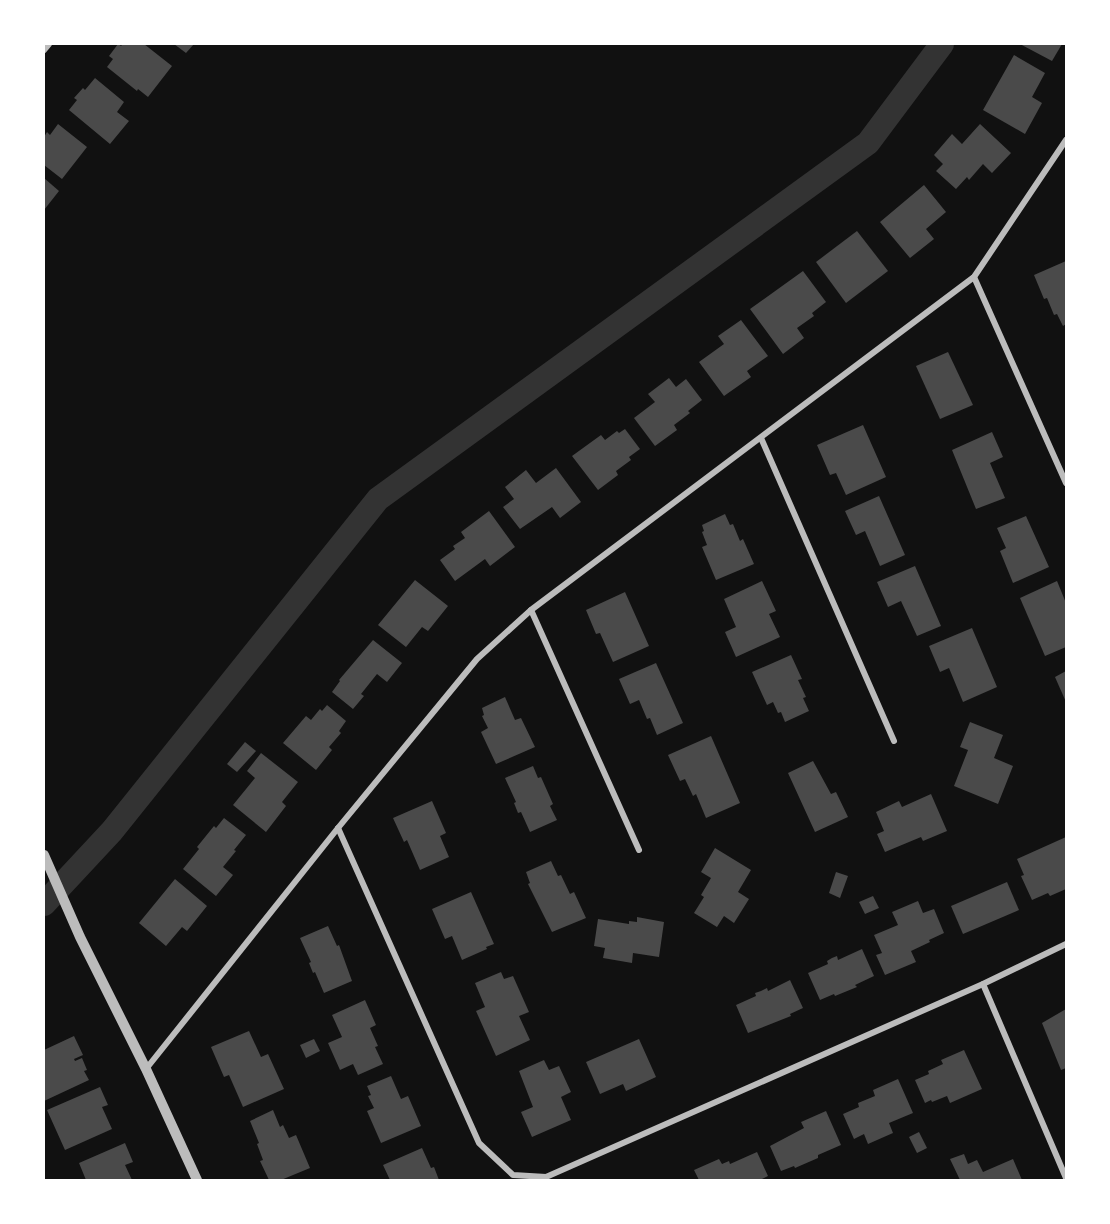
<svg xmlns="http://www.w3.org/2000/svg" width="1110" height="1224" viewBox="0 0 1110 1224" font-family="Arial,sans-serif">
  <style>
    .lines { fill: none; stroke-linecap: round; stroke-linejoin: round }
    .canal { stroke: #333; stroke-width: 24 }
    .building { fill: #4a4a4a }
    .minor { stroke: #bcbcbc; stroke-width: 6 }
    .tertiary { stroke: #bcbcbc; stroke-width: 10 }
  </style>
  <rect width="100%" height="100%" fill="#111"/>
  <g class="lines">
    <path class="canal" d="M44,904L112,831L378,499L868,143L942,44"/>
  </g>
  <g class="building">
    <path d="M118,44L121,46L123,44H144L172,66L148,97L138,89L137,91L107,67L113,59L109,56Z"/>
    <path d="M174,44H194L186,53Z"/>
    <path d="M1020,44H1062L1052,61Z"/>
    <path d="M1014,55L1045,73L1032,97L1042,103L1025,134L983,110Z"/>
    <path d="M95,78L124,102L117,112L129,121L110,144L69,110L77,100L74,98L83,88L85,90Z"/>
    <path d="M58,124L87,147L62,179L44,165V137L47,132L50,135Z"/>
    <path d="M980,124L1011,153L992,173L983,164L969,180L967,177L956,189L936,171L943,164L934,155L952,134L962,144Z"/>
    <path d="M44,178L59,191L44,210Z"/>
    <path d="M924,185L946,212L926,229L934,239L910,258L880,222Z"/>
    <path d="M857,231L888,271L846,303L816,262Z"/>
    <path d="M1066,261V324L1063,326L1057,314L1054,315L1047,298L1044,299L1034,275Z"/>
    <path d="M803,271L826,302L812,313L814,316L797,328L804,338L783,354L750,309Z"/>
    <path d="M741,320L768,356L747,371L751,377L724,396L699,362L724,344L718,336Z"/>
    <path d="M948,352L973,405L940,419L916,366Z"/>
    <path d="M669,378L676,387L686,379L702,400L688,411L690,413L674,425L677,430L655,446L634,418L655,402L648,394Z"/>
    <path d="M863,425L886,477L846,495L836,473L830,475L817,445Z"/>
    <path d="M625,429L640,449L629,457L631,460L616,471L618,475L598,490L572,456L601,435L605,440L617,431L619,433Z"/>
    <path d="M992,432L1003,457L990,463L1005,498L976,509L952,450Z"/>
    <path d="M556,468L581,502L560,518L552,507L520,529L503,507L514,499L505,487L526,470L536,483Z"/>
    <path d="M879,496L905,555L880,566L865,531L856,535L845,511Z"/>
    <path d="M489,511L515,547L490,566L485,559L455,581L440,560L455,549L453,546L465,538L461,532Z"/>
    <path d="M725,514L730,525L733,524L740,541L743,539L754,564L716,580L702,547L707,545L702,532L704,531L702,525Z"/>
    <path d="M1026,516L1049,567L1013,583L1000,551L1006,548L997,528Z"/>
    <path d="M915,566L941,626L917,636L901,601L888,607L877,582Z"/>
    <path d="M415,580L448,606L428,631L422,627L406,647L378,625Z"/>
    <path d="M762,581L776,611L769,614L780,637L736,657L725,632L736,627L724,599Z"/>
    <path d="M1057,581L1066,603V647L1045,656L1020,598Z"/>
    <path d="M625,592L649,646L613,662L600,633L596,634L586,610Z"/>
    <path d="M972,628L997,687L963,702L949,668L940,672L929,646Z"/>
    <path d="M373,640L402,663L387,682L377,674L361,694L364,696L353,709L332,692L340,681L339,680Z"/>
    <path d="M791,655L802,679L798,680L806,697L803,698L809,711L785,722L781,712L778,713L773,702L767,705L752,672Z"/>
    <path d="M656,663L683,723L657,735L650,718L647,719L639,700L630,704L619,679Z"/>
    <path d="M1066,671V702L1055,677Z"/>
    <path d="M505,697L515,720L521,718L535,747L496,764L481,732L488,728L482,716L484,715L482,708Z"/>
    <path d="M327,705L346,721L339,731L341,733L329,747L332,750L316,770L283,743L306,716L311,720L320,709L322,711Z"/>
    <path d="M970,722L1003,735L994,758L1013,766L998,804L954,786L968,750L960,747Z"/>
    <path d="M711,736L740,803L706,818L696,794L693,796L685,779L680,781L668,755Z"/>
    <path d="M245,742L256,751L237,772L227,764Z"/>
    <path d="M261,753L298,782L282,802L286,806L266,832L233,805L255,778L247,771Z"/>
    <path d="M813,761L831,794L836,792L848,817L815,832L788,773Z"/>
    <path d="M533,766L538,778L541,777L553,804L550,806L557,820L530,832L521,812L518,813L514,803L516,802L505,778Z"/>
    <path d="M931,794L947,831L923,841L921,837L885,852L877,834L884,831L876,812L899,801L902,807Z"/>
    <path d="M432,801L446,833L440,836L449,857L420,870L407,840L404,842L393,818Z"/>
    <path d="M224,818L246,835L234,850L236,851L223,867L233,875L216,896L183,869L199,849L197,847L214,826L216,828Z"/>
    <path d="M1066,837V889L1050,896L1048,893L1032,900L1021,876L1024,875L1017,859Z"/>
    <path d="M715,848L751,870L738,892L749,899L734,923L724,916L717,927L694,913L704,897L701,895L711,878L701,872Z"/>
    <path d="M551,861L558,876L561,875L570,894L574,892L586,918L552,932L528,884L530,883L526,872Z"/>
    <path d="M836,872L848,876L840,898L829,893Z"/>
    <path d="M175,879L207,906L187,931L182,927L166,946L139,923Z"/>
    <path d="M1007,882L1019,910L963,934L951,906Z"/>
    <path d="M471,892L494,944L486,947L487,949L462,960L452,936L445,939L432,909Z"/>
    <path d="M873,896L879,908L865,914L859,902Z"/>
    <path d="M918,901L923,913L934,909L944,933L929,940L930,942L911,951L916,962L885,975L876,955L882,953L874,935L898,925L892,912Z"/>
    <path d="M637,917L664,922L659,957L633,953L632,963L603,958L605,948L594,946L598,919L629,924V921L637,922Z"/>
    <path d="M328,926L337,946L339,945L352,981L324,993L315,972L313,973L309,963L311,962L300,938Z"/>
    <path d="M862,949L874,976L855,985L857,987L835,996L834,994L820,1000L808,973L828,964L827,961L832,958L837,956L838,960Z"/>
    <path d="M501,972L504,979L513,976L529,1012L519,1016L530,1040L496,1056L476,1011L485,1007L475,983Z"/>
    <path d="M790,980L803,1008L790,1014L791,1016L748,1033L736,1005L756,996L755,993L761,991L767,988L768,991Z"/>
    <path d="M365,1000L376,1025L370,1028L378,1046L375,1047L383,1064L358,1075L353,1064L340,1070L328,1043L342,1037L332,1015Z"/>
    <path d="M1066,1009V1068L1061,1070L1042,1023Z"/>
    <path d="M249,1031L261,1057L268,1054L284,1089L243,1107L229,1075L224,1077L211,1047Z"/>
    <path d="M74,1036L83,1055L74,1059L75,1061L82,1058L87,1070L84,1071L89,1080L44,1101V1050Z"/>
    <path d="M314,1039L320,1051L306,1058L300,1045Z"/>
    <path d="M639,1039L656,1077L626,1091L623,1084L600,1094L586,1062Z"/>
    <path d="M964,1050L982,1089L950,1103L947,1096L932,1102L931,1100L925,1103L915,1080L929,1074L928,1071L943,1064L941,1060Z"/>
    <path d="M544,1060L549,1070L559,1066L571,1092L561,1097L571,1120L532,1137L521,1112L533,1107L519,1071Z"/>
    <path d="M391,1076L401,1099L408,1096L421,1126L381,1143L367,1111L374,1108L368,1096L371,1095L367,1086Z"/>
    <path d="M898,1079L913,1113L889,1123L893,1133L868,1144L864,1134L854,1139L843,1114L859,1107L858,1103L875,1096L873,1090Z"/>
    <path d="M100,1087L108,1105L102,1107L112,1129L65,1150L47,1110Z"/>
    <path d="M273,1110L280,1127L283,1125L289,1138L296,1135L310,1168L281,1180H269L260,1161L263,1160L257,1144L259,1143L250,1121Z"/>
    <path d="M826,1111L841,1145L818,1155V1158L795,1168L794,1166L781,1171L770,1146L804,1128L801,1122Z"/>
    <path d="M919,1132L927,1148L917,1153L909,1137Z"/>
    <path d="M125,1143L133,1162L125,1165L132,1180H86L79,1163Z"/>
    <path d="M422,1148L431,1168L434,1167L439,1180H390L383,1165Z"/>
    <path d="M757,1152L768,1176L762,1179L763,1180H699L694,1170L719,1159L722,1164L729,1161L730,1164Z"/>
    <path d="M964,1154L968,1164L977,1160L983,1172L1013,1159L1022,1180H960L950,1159Z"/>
  </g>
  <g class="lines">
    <g class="minor">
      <path d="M44,50L49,44"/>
      <path d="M974,277L1066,483"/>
      <path d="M761,438L894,741"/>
      <path d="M531,610L639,850"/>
      <path d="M338,828L479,1143L513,1175L546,1177L983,984L1066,944"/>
      <path d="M983,984L1066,1178"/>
      <path d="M146,1069L338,828L477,659L531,610L974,277L1066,140"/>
    </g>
    <path class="tertiary" d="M44,855L80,937L146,1069L197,1180"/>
  </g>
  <rect width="1110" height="1224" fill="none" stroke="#ffffff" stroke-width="90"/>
</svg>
